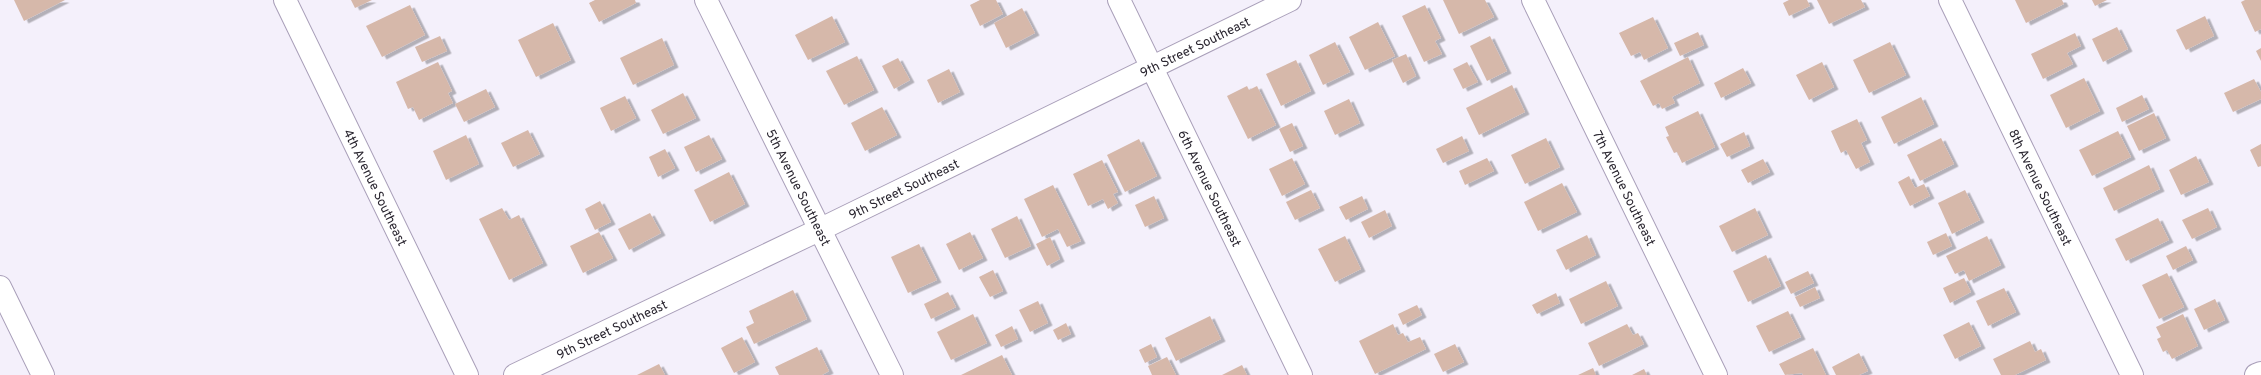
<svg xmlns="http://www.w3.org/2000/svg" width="2261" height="375" viewBox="0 0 2261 375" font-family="Overpass,sans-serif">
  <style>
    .building { fill: #d6b8aa; filter: url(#shadow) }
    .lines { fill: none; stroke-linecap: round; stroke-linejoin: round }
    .street-casing { stroke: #a99fb9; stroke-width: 24 }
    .secondary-casing { stroke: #a99fb9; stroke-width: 24 }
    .street { stroke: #fff; stroke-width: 22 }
    .secondary { stroke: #fff; stroke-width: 22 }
    .labels { text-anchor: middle; stroke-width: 3; stroke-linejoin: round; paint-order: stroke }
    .street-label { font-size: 13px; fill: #29252f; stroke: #fff }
  </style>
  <defs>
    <filter id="shadow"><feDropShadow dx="4.5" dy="2.5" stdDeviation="0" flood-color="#0004"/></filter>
  </defs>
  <rect width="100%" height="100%" fill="#f4f0fb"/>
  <g class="building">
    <path d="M14,0H65L24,21Z"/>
    <path d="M351,0H372L355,8Z"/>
    <path d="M595,0H635L636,3L599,22L589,3Z"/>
    <path d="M980,0H996L1003,14L980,26L970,5Z"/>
    <path d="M1443,0H1485L1494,17L1459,34Z"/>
    <path d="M1789,0H1807L1810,6L1789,16L1783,3Z"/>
    <path d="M1817,0H1861L1865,7L1829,24Z"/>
    <path d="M2015,0H2062L2064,4L2026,23Z"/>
    <path d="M2092,0H2107L2095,6Z"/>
    <path d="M2245,0H2261V29L2255,32L2241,2Z"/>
    <path d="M410,5L425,35L382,57L366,26Z"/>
    <path d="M1425,5L1441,38L1435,41L1442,54L1424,62L1402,16Z"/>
    <path d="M1022,8L1035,33L1006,48L994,23Z"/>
    <path d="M832,16L845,42L808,60L795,35Z"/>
    <path d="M2205,16L2214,36L2186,50L2176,30Z"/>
    <path d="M1653,17L1668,48L1644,60L1640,52L1631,56L1619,33Z"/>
    <path d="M1378,22L1395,56L1365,70L1349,37Z"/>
    <path d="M553,23L571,60L536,77L518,40Z"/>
    <path d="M2117,27L2128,49L2103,62L2092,39Z"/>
    <path d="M1698,32L1704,45L1680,56L1674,43Z"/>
    <path d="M2075,33L2081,46L2067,53L2073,64L2043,79L2031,54Z"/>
    <path d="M440,36L447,51L422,62L415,47Z"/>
    <path d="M1490,36L1507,71L1487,81L1470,46Z"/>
    <path d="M662,38L674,65L633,85L620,58Z"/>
    <path d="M1335,42L1350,72L1323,85L1309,55Z"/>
    <path d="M1890,42L1906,75L1869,93L1853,60Z"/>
    <path d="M2261,48V61L2256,51Z"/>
    <path d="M1406,54L1416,76L1403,83L1392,60Z"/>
    <path d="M857,56L874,90L844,105L826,71Z"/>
    <path d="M1688,57L1700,83L1672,97L1675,103L1662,109L1659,103L1653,106L1640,81Z"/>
    <path d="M898,58L910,80L894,89L882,66Z"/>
    <path d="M1296,60L1311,91L1281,106L1266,74Z"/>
    <path d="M438,62L452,91L448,93L453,103L419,120L413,107L408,109L396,82Z"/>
    <path d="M1467,62L1478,82L1463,89L1453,69Z"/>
    <path d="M1822,62L1834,87L1809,100L1796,75Z"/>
    <path d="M1743,68L1751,83L1721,98L1714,83Z"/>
    <path d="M949,69L960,92L938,103L927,80Z"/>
    <path d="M2084,78L2100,111L2066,128L2050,95Z"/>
    <path d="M2254,79L2261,92V99L2233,112L2224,93Z"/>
    <path d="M1512,85L1525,112L1479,135L1466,108Z"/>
    <path d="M1247,86L1249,90L1257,86L1276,125L1248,139L1227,96Z"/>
    <path d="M486,89L495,107L464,122L455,104Z"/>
    <path d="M683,93L696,118L663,134L651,110Z"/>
    <path d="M2142,95L2149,109L2122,122L2116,108Z"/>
    <path d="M625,96L636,118L611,131L600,108Z"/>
    <path d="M1921,97L1934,124L1894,144L1881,117Z"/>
    <path d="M1349,99L1360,123L1335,135L1324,111Z"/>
    <path d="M882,107L897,135L865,151L851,123Z"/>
    <path d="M1698,111L1715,147L1682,163L1677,152L1674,153L1666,137L1669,136L1665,127Z"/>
    <path d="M2154,113L2166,138L2139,151L2127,126Z"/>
    <path d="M1857,119L1867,140L1861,143L1870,162L1856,169L1846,150L1841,153L1831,131Z"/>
    <path d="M1292,123L1303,146L1290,152L1279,129Z"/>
    <path d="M528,130L540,154L513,167L501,143Z"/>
    <path d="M2118,131L2131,157L2092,176L2079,150Z"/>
    <path d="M1744,132L1750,146L1727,157L1720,144Z"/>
    <path d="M466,135L479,164L446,180L433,151Z"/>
    <path d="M709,135L722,159L696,172L684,147Z"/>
    <path d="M1462,136L1469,151L1443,163L1436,149Z"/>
    <path d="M1546,138L1560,167L1525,184L1511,155Z"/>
    <path d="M1941,138L1954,164L1920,181L1907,155Z"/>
    <path d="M1139,139L1157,176L1125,192L1107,155Z"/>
    <path d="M2261,144V166L2258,167L2250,150Z"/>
    <path d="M665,149L675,168L658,177L649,157Z"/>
    <path d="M2196,156L2209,182L2181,195L2169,170Z"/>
    <path d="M1292,158L1305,184L1282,196L1269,169Z"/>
    <path d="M1487,158L1494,171L1465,185L1459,171Z"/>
    <path d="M1763,159L1770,172L1748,183L1741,170Z"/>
    <path d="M1102,160L1118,192L1113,194L1118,203L1108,209L1103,199L1088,206L1073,174Z"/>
    <path d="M2149,165L2160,189L2114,211L2103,188Z"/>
    <path d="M729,172L745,204L710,222L694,190Z"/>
    <path d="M1909,176L1915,188L1924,184L1930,196L1910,206L1898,182Z"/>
    <path d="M1562,183L1577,212L1538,231L1524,202Z"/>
    <path d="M1053,185L1081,241L1067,247L1058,229L1042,237L1024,199Z"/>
    <path d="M1311,190L1320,208L1295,220L1286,202Z"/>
    <path d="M1965,190L1980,220L1952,234L1938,203Z"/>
    <path d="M1154,196L1164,218L1145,227L1135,205Z"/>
    <path d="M1362,196L1368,209L1346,220L1339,207Z"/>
    <path d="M600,201L611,222L595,230L585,209Z"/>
    <path d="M502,208L509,220L519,215L543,263L509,280L479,219Z"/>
    <path d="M1755,208L1768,235L1732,252L1719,226Z"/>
    <path d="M2208,208L2217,227L2192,239L2182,220Z"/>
    <path d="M1385,210L1392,226L1369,238L1361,222Z"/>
    <path d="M650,213L661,233L629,250L618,229Z"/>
    <path d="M1017,216L1031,246L1005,258L991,229Z"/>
    <path d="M2158,218L2169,240L2126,261L2115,239Z"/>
    <path d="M599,232L613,258L583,273L570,246Z"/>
    <path d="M970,232L983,258L959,270L946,244Z"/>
    <path d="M1946,233L1952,246L1933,255L1927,242Z"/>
    <path d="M1587,235L1596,255L1566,270L1556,250Z"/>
    <path d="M1345,236L1361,269L1335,282L1318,249Z"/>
    <path d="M1987,236L2001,265L1969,281L1964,270L1955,274L1946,256Z"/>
    <path d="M1050,237L1060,259L1047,266L1036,244Z"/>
    <path d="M919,244L937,280L908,293L891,257Z"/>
    <path d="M2186,246L2193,260L2173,270L2166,256Z"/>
    <path d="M1766,255L1781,286L1748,302L1733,271Z"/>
    <path d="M993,270L1003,291L990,297L979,277Z"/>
    <path d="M1808,271L1814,283L1791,294L1785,282Z"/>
    <path d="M2167,273L2184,307L2159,319L2142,285Z"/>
    <path d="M1964,278L1971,292L1950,303L1943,288Z"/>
    <path d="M1606,281L1618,306L1581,324L1569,299Z"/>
    <path d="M1815,287L1820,298L1800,307L1795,297Z"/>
    <path d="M2004,288L2016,312L1988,326L1976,301Z"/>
    <path d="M793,290L807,319L754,344L746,327L754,323L749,311Z"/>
    <path d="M948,292L956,307L931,319L924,304Z"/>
    <path d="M1556,293L1560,303L1537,314L1532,305Z"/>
    <path d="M2215,299L2225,320L2204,330L2194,309Z"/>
    <path d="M1038,301L1048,323L1030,332L1019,310Z"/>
    <path d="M1417,305L1422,315L1403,325L1398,314Z"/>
    <path d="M1788,311L1801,337L1769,352L1756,326Z"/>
    <path d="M973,314L987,343L951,360L937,332Z"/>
    <path d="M2183,314L2198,346L2172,359L2167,350L2163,352L2157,339L2161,337L2156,327Z"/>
    <path d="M1210,316L1221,339L1176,361L1165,338Z"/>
    <path d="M1969,322L1981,346L1955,359L1943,335Z"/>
    <path d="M1066,323L1071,334L1058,340L1053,330Z"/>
    <path d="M1393,324L1398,335L1403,333L1408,342L1420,337L1426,349L1375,374L1359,341Z"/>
    <path d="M1627,324L1633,335L1638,333L1644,344L1599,366L1588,343Z"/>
    <path d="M1012,326L1018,339L1001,347L995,335Z"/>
    <path d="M742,337L755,362L734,373L721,348Z"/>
    <path d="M2030,341L2035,352L2041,349L2046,360L2015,375H2001L1993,359Z"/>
    <path d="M1151,344L1157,357L1145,363L1139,350Z"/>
    <path d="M1455,344L1464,362L1443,372L1434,354Z"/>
    <path d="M817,347L829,371L822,375H779L775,367Z"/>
    <path d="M1813,348L1826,375H1803L1802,373L1785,375L1779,364Z"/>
    <path d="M1859,353L1868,371L1859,375H1836L1832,367Z"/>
    <path d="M1002,355L1012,375H961Z"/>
    <path d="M1167,357L1176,375H1152L1148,366Z"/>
    <path d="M659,364L665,375H637Z"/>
    <path d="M1242,365L1247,375H1222Z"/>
    <path d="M1593,368L1596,375H1578Z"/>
    <path d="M1644,369L1647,375H1632Z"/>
  </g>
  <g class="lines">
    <defs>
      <g id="street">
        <path id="s1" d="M285,0L467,375"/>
        <path id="s2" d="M706,0L892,375"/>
        <path id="s3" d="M1119,0L1301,375"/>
        <path id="s4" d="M1533,0L1716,375"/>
        <path d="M2256,375L2261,373"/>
      </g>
      <g id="secondary">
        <path id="s5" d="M1950,0L2132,375"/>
        <path d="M0,287L43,375"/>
        <path id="s6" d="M515,375L821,229L1290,0"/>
      </g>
    </defs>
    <use href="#street" class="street-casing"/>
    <use href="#secondary" class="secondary-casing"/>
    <use href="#street" class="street"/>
    <use href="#secondary" class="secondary"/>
  </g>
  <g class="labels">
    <g class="street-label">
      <text dy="5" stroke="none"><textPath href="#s6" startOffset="755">9th Street Southeast</textPath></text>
      <text dy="5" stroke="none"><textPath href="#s2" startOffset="209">5th Avenue Southeast</textPath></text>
      <text dy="5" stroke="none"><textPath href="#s5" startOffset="208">8th Avenue Southeast</textPath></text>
      <text dy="5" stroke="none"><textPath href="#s1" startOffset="208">4th Avenue Southeast</textPath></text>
      <text dy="5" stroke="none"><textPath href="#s3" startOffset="209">6th Avenue Southeast</textPath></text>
      <text dy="5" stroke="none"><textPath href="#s4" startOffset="209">7th Avenue Southeast</textPath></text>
      <text dy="5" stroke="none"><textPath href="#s6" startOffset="431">9th Street Southeast</textPath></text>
      <text dy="5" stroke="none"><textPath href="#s6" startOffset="107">9th Street Southeast</textPath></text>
    </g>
  </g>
</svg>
